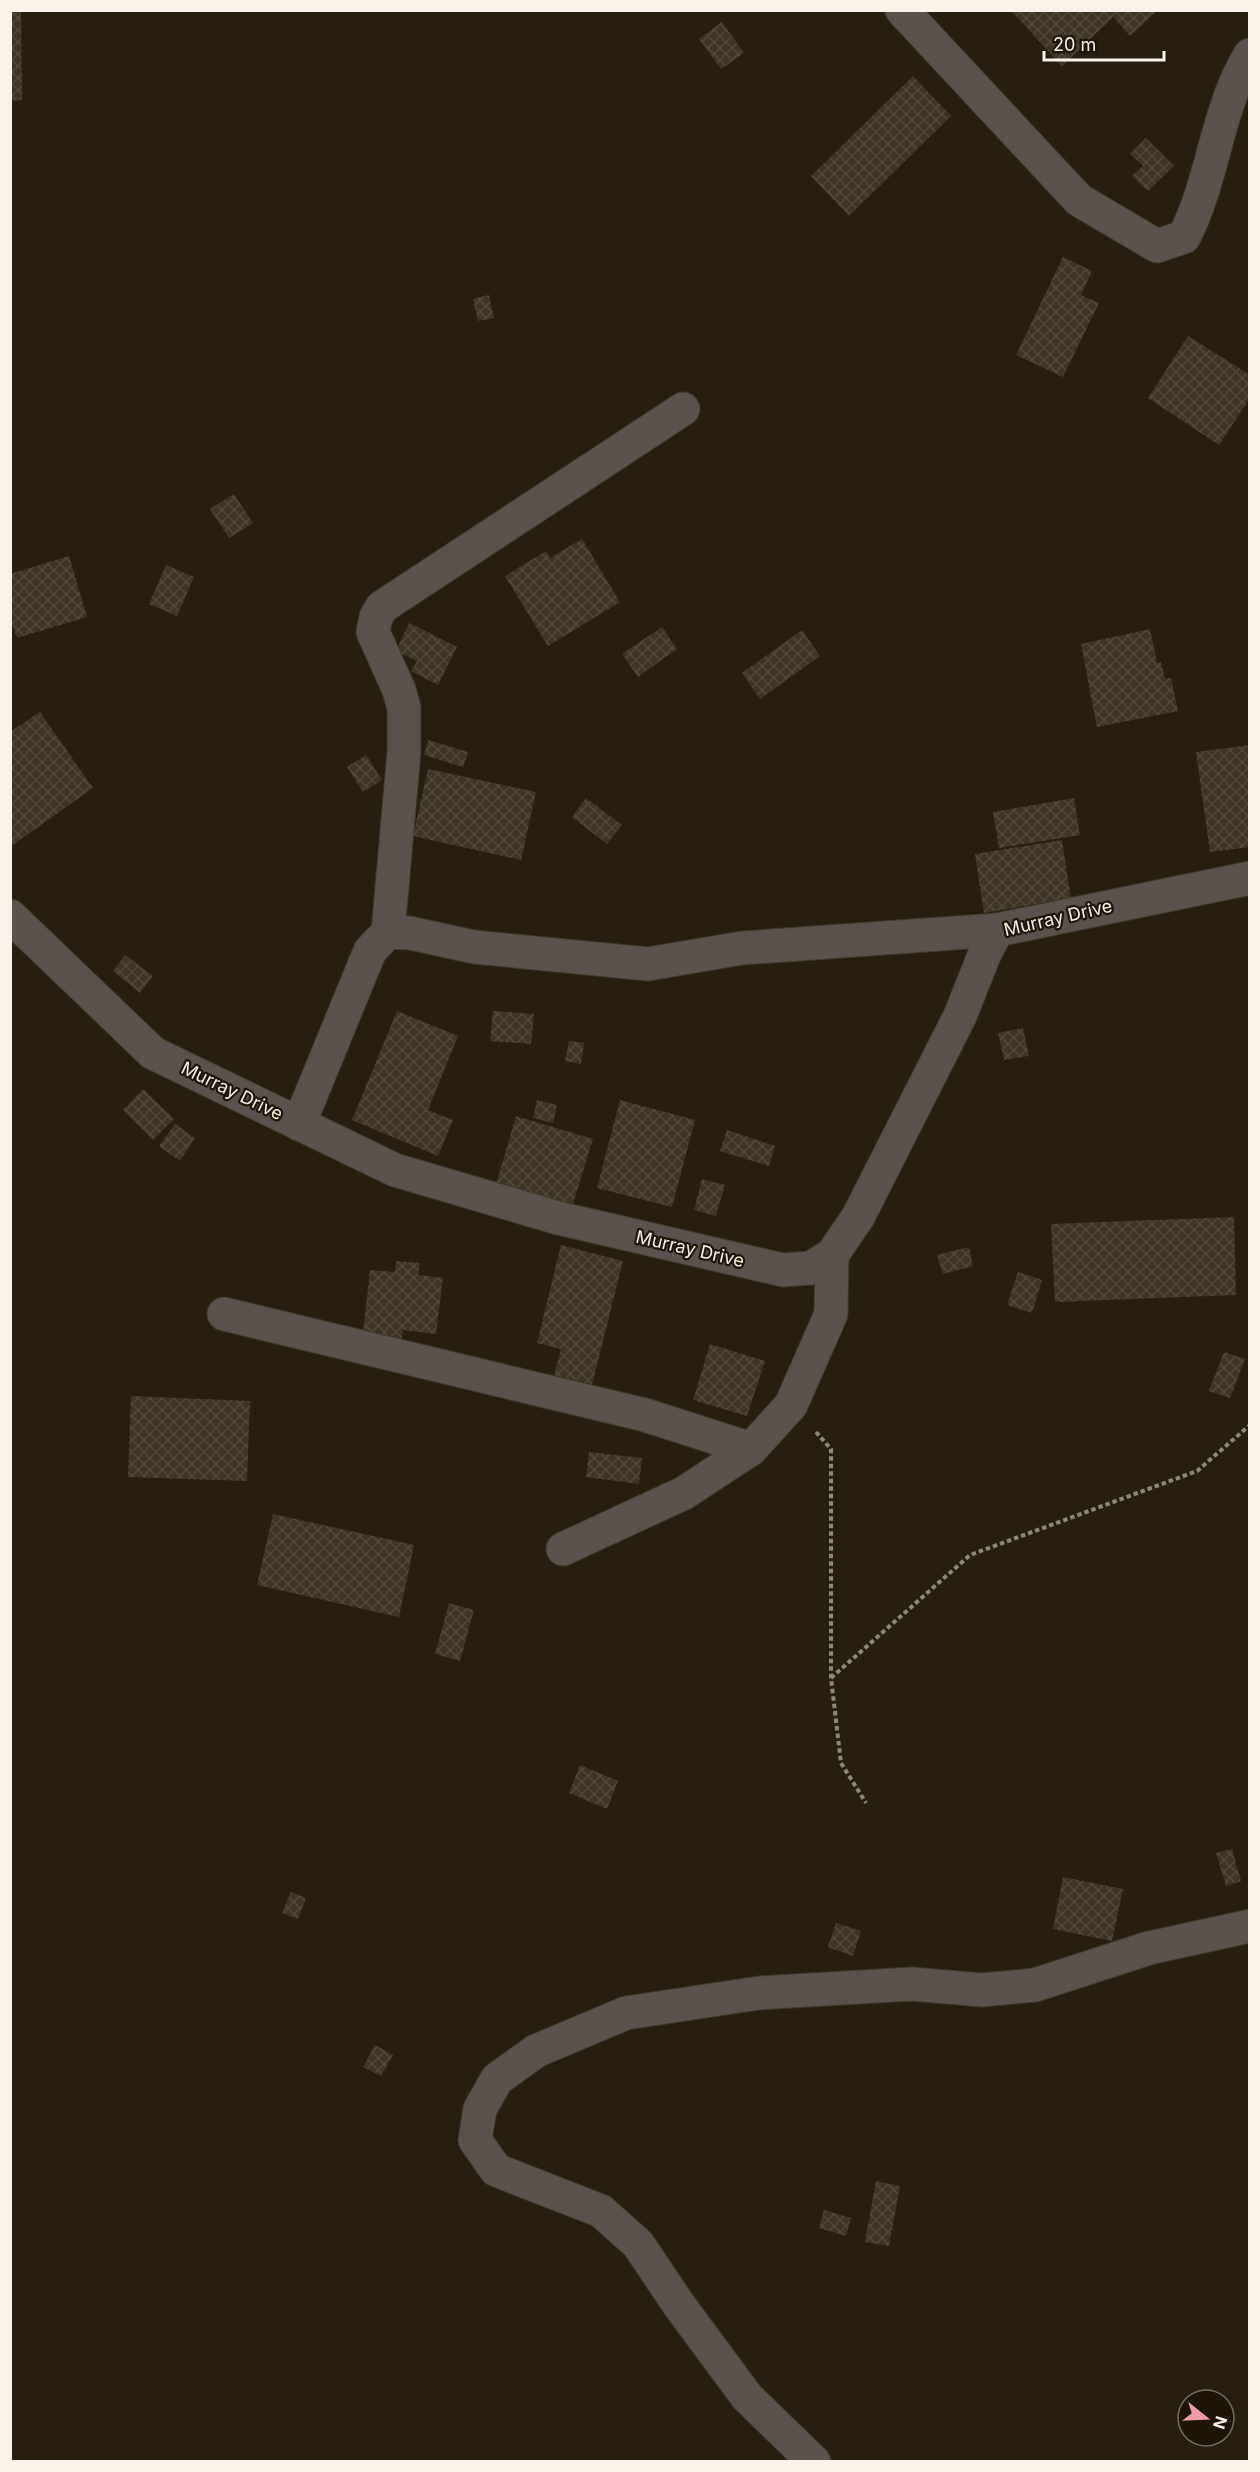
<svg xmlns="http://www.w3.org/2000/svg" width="1260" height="2472" viewBox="0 0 1260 2472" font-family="Inter,sans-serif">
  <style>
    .building { fill: url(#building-cross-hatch) }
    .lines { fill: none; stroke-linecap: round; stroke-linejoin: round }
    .minor-casing { stroke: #403829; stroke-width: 35 }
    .path { stroke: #8f877b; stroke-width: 4; stroke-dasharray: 4.5 3; stroke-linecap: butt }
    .minor { stroke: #5a524d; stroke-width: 33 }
    .labels { text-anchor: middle; stroke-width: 4.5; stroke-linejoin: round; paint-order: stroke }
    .street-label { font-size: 18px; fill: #faf3ea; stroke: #1e1507 }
  </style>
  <defs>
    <pattern id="building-cross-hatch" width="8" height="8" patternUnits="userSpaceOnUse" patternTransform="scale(1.5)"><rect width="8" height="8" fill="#3f3526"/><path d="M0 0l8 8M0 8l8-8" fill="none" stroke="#52493b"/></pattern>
  </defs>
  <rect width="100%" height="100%" fill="#271e0f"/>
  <g class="building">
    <path d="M10,10H21L22,100L10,101Z"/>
    <path d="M1014,10H1158L1130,36L1113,17L1062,66L1012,12Z"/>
    <path d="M722,22L744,53L721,69L699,39Z"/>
    <path d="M913,76L951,116L849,216L811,176Z"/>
    <path d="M1146,138L1174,166L1148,191L1132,176L1143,166L1130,154Z"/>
    <path d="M1063,257L1092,271L1081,295L1099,303L1063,377L1016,355Z"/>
    <path d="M489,295L494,318L478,321L473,299Z"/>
    <path d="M1188,336L1250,375V398L1219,445L1148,398Z"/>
    <path d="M234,494L253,523L229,538L210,509Z"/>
    <path d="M582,539L620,602L548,646L505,576L546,551L550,558Z"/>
    <path d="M69,556L87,617L17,638L10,618V574Z"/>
    <path d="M166,565L194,577L177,616L149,604Z"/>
    <path d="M409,623L457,647L438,685L411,671L417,661L396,651Z"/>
    <path d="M662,627L677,649L638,677L622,654Z"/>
    <path d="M1150,629L1157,663L1161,662L1165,679L1171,678L1178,711L1097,727L1081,644Z"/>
    <path d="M802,630L820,656L760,699L742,673Z"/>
    <path d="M40,712L93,788L10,847V732Z"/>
    <path d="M428,740L468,752L463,767L424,755Z"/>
    <path d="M1250,745V847L1210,852L1196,752Z"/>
    <path d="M366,755L382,780L363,792L347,767Z"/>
    <path d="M428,769L536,792L521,860L413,836Z"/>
    <path d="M586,798L622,825L607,844L572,817Z"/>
    <path d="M1074,798L1080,835L999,848L993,812Z"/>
    <path d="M1062,840L1071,898L984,913L975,854Z"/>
    <path d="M125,955L153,976L140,993L113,971Z"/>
    <path d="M397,1011L458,1036L428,1110L453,1120L438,1156L352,1120Z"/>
    <path d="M493,1011L534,1014L531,1044L490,1041Z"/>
    <path d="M1023,1028L1029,1056L1004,1060L998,1033Z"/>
    <path d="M569,1041L584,1043L581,1064L565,1061Z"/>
    <path d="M143,1089L174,1119L153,1140L123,1110Z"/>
    <path d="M537,1100L557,1105L553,1123L533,1118Z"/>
    <path d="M620,1100L695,1120L672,1207L597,1188Z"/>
    <path d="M516,1116L593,1139L572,1207L496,1184Z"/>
    <path d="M175,1124L195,1138L180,1161L159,1146Z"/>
    <path d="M727,1130L775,1146L769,1166L720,1151Z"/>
    <path d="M702,1179L725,1185L716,1216L694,1210Z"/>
    <path d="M1234,1217L1236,1295L1055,1302L1051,1224Z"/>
    <path d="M561,1245L623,1261L592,1385L554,1375L561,1349L537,1343Z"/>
    <path d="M969,1247L973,1266L943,1274L937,1255Z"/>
    <path d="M396,1261L420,1263L418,1275L443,1278L436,1334L403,1330L401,1347L362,1342L370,1270L395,1272Z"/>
    <path d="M1018,1272L1042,1280L1032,1313L1007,1305Z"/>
    <path d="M710,1344L765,1361L747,1416L693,1400Z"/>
    <path d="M1224,1352L1245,1359L1230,1398L1209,1391Z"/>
    <path d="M131,1396L250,1401L247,1481L128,1477Z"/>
    <path d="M589,1452L642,1458L639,1484L586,1477Z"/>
    <path d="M273,1514L414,1545L399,1617L257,1585Z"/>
    <path d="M449,1603L474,1610L460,1661L435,1654Z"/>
    <path d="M580,1765L618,1781L607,1809L569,1793Z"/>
    <path d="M1232,1849L1241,1881L1226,1886L1216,1853Z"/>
    <path d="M1063,1877L1123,1889L1112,1941L1053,1929Z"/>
    <path d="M291,1892L306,1898L298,1919L282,1913Z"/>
    <path d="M836,1923L861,1931L853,1956L828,1947Z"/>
    <path d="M375,2045L393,2055L381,2076L363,2067Z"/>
    <path d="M876,2181L900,2186L889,2246L865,2242Z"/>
    <path d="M824,2210L851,2218L846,2236L819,2228Z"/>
  </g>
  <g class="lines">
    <defs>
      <g id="minor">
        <path d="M902,10L1079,200L1157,246L1184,237C1214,179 1216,110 1250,55"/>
        <path d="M10,916L153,1053L395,1170L558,1218L783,1270L811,1268L832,1255L858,1217L960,1016L985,953L997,930L1250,878"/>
        <path d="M388,932L404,752V708L399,690L373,632L376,617L382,607L683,409"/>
        <path d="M299,1124L370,951L388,932L410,933L474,947L648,964L742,948L997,930"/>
        <path d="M224,1314L645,1415L751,1449"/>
        <path d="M563,1549L684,1493L751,1449L791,1405L831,1314L832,1255"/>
        <path d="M814,2462L747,2397L679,2305L638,2244L601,2211L496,2170L475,2140L480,2109L497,2079L536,2051L626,2013L759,1993L912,1984L982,1990L1035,1985L1149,1948L1250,1926"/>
      </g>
    </defs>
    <use href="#minor" class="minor-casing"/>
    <g class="path">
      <path d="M816,1432L831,1449V1678L841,1763L866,1803"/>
      <path d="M831,1678L970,1555L1197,1471L1250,1425"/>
    </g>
    <use href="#minor" class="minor"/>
  </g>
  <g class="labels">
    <g class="street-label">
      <text transform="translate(1058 918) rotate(-13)" y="6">Murray Drive</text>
      <text transform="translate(232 1091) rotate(26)" y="6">Murray Drive</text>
      <text transform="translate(690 1249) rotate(13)" y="6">Murray Drive</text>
    </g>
  </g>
  <rect width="1260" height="2472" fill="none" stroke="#faf3ea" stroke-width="24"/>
  <g transform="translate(1206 2418) rotate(108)"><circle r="28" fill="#1e1507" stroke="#766e62" stroke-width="1.5"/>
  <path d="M0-4.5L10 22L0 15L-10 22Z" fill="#f39aa9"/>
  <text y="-9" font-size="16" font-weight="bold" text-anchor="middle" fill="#faf3ea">N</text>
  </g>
  <path d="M1044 51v9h120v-9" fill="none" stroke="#faf3ea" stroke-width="3"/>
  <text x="1053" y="51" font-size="18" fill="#faf3ea" stroke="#1e1507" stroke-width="4.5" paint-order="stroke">20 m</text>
</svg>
